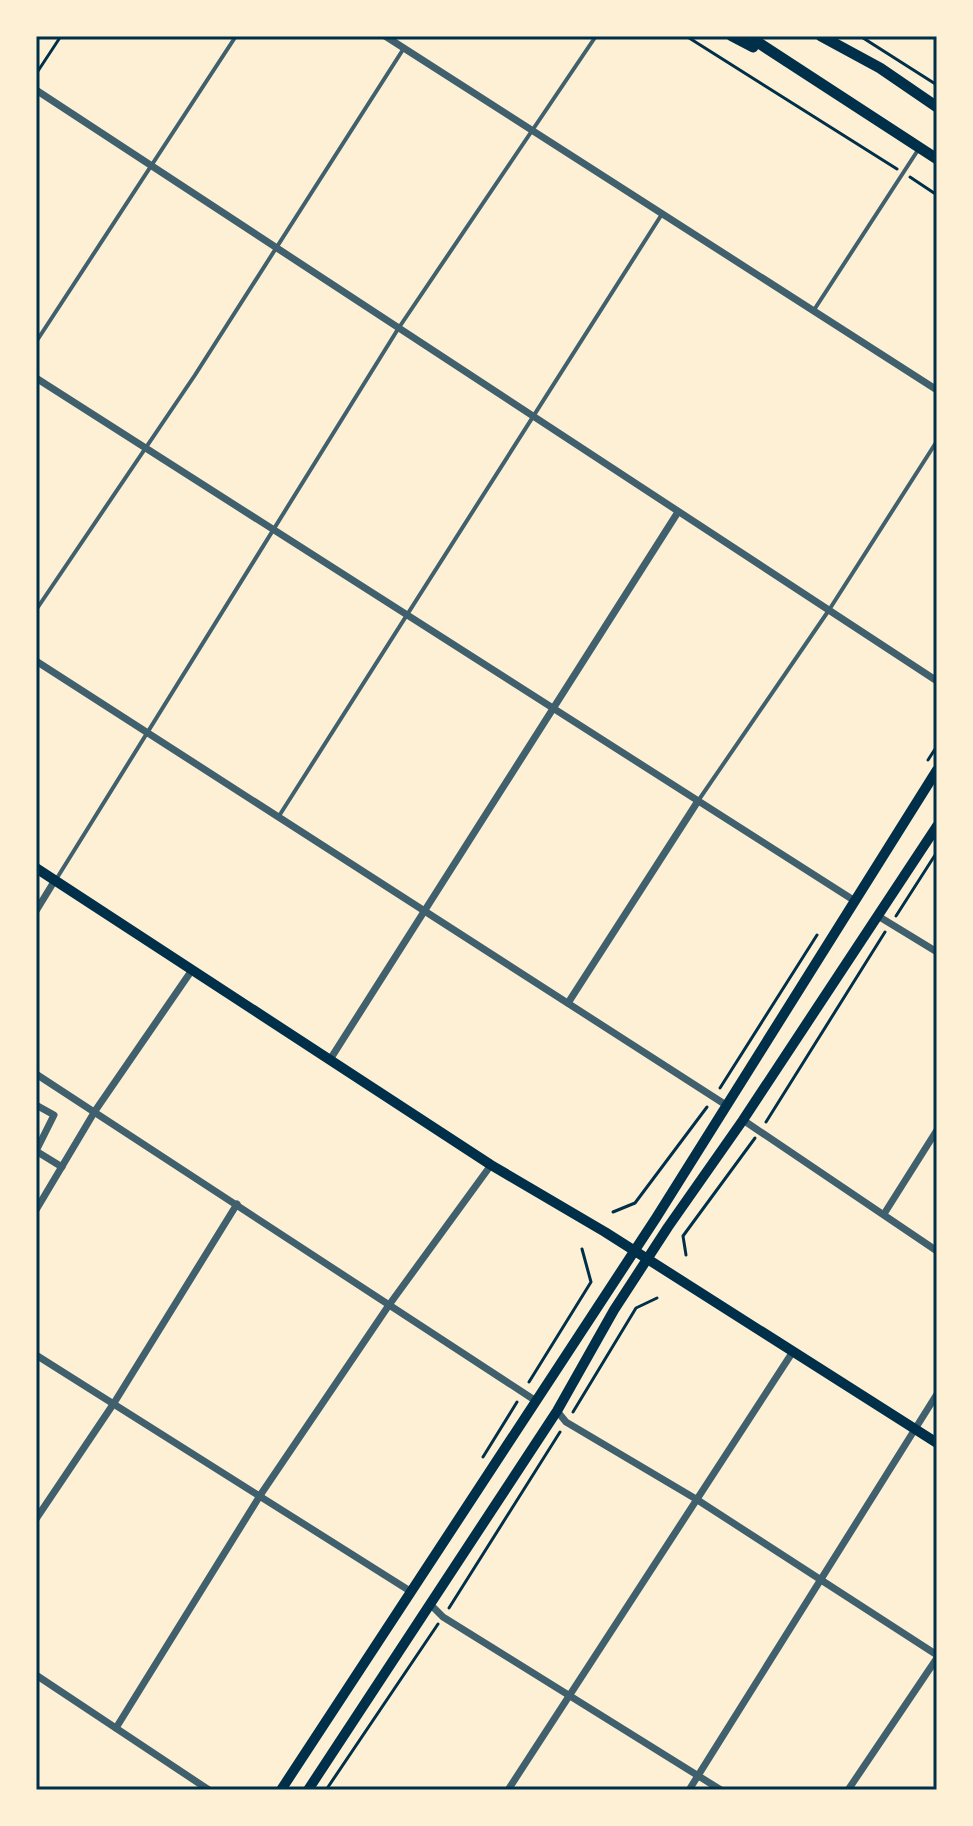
<svg xmlns="http://www.w3.org/2000/svg" width="973" height="1826" viewBox="0 0 973 1826" font-family="'Exo 2',sans-serif">
  <style>
    .lines { fill: none; stroke-linecap: round; stroke-linejoin: round }
    .path { stroke: #003049; stroke-width: 3 }
    .service { stroke: #3f606c; stroke-width: 4 }
    .minor { stroke: #3f606c; stroke-width: 7 }
    .secondary { stroke: #003049; stroke-width: 10 }
    .primary { stroke: #003049; stroke-width: 11 }
    .neatline { fill: none; stroke: #003049; stroke-width: 3 }
  </style>
  <rect width="100%" height="100%" fill="#fdf0d5"/>
  <g class="lines">
    <g class="path">
      <path d="M686,36L897,169"/>
      <path d="M860,36L937,85"/>
      <path d="M36,74L61,36"/>
      <path d="M910,177L937,195"/>
      <path d="M928,760L937,746"/>
      <path d="M896,916L937,852"/>
      <path d="M720,1088L817,935"/>
      <path d="M766,1122L885,932"/>
      <path d="M613,1212L635,1203L707,1107"/>
      <path d="M686,1255L683,1236L755,1138"/>
      <path d="M529,1382L591,1282L582,1249"/>
      <path d="M573,1412L636,1308L657,1298"/>
      <path d="M483,1457L517,1402"/>
      <path d="M449,1608L560,1432"/>
      <path d="M326,1790L438,1624"/>
    </g>
    <g class="service">
      <path d="M814,310L918,150"/>
      <path d="M36,342L236,36"/>
      <path d="M36,610L195,375L404,48"/>
      <path d="M698,801L829,610L937,441"/>
      <path d="M279,816L662,214"/>
      <path d="M57,878L398,329L596,36"/>
    </g>
    <g class="minor">
      <path d="M385,36L937,390"/>
      <path d="M36,90L937,681"/>
      <path d="M36,378L855,901"/>
      <path d="M36,661L726,1105"/>
      <path d="M36,911L55,880"/>
      <path d="M878,916L937,952"/>
      <path d="M568,1003L698,801"/>
      <path d="M331,1058L678,512"/>
      <path d="M36,1074L536,1401"/>
      <path d="M36,1105L54,1115L36,1151"/>
      <path d="M743,1120L937,1251"/>
      <path d="M36,1151L62,1167"/>
      <path d="M36,1210L95,1111L192,970"/>
      <path d="M884,1214L937,1130"/>
      <path d="M36,1355L410,1591"/>
      <path d="M557,1411L566,1422L696,1499L937,1655"/>
      <path d="M36,1519L114,1403L237,1204"/>
      <path d="M431,1605L443,1617L721,1790"/>
      <path d="M36,1675L209,1790"/>
      <path d="M116,1728L261,1494L389,1305L491,1165"/>
      <path d="M508,1790L792,1353"/>
      <path d="M689,1790L937,1394"/>
      <path d="M848,1790L937,1658"/>
    </g>
    <g class="secondary">
      <path d="M36,868L491,1165L605,1232L937,1443"/>
      <path d="M281,1790L656,1218L937,770"/>
      <path d="M308,1790L557,1411L614,1310L668,1227L743,1120L937,826"/>
    </g>
    <g class="primary">
      <path d="M732,36L753,47"/>
      <path d="M748,36L937,159"/>
      <path d="M821,36L880,68L937,107"/>
    </g>
  </g>
  <rect width="973" height="1826" fill="none" stroke="#fdf0d5" stroke-width="76"/>
  <rect x="38" y="38" width="897" height="1750" class="neatline"/>
</svg>
